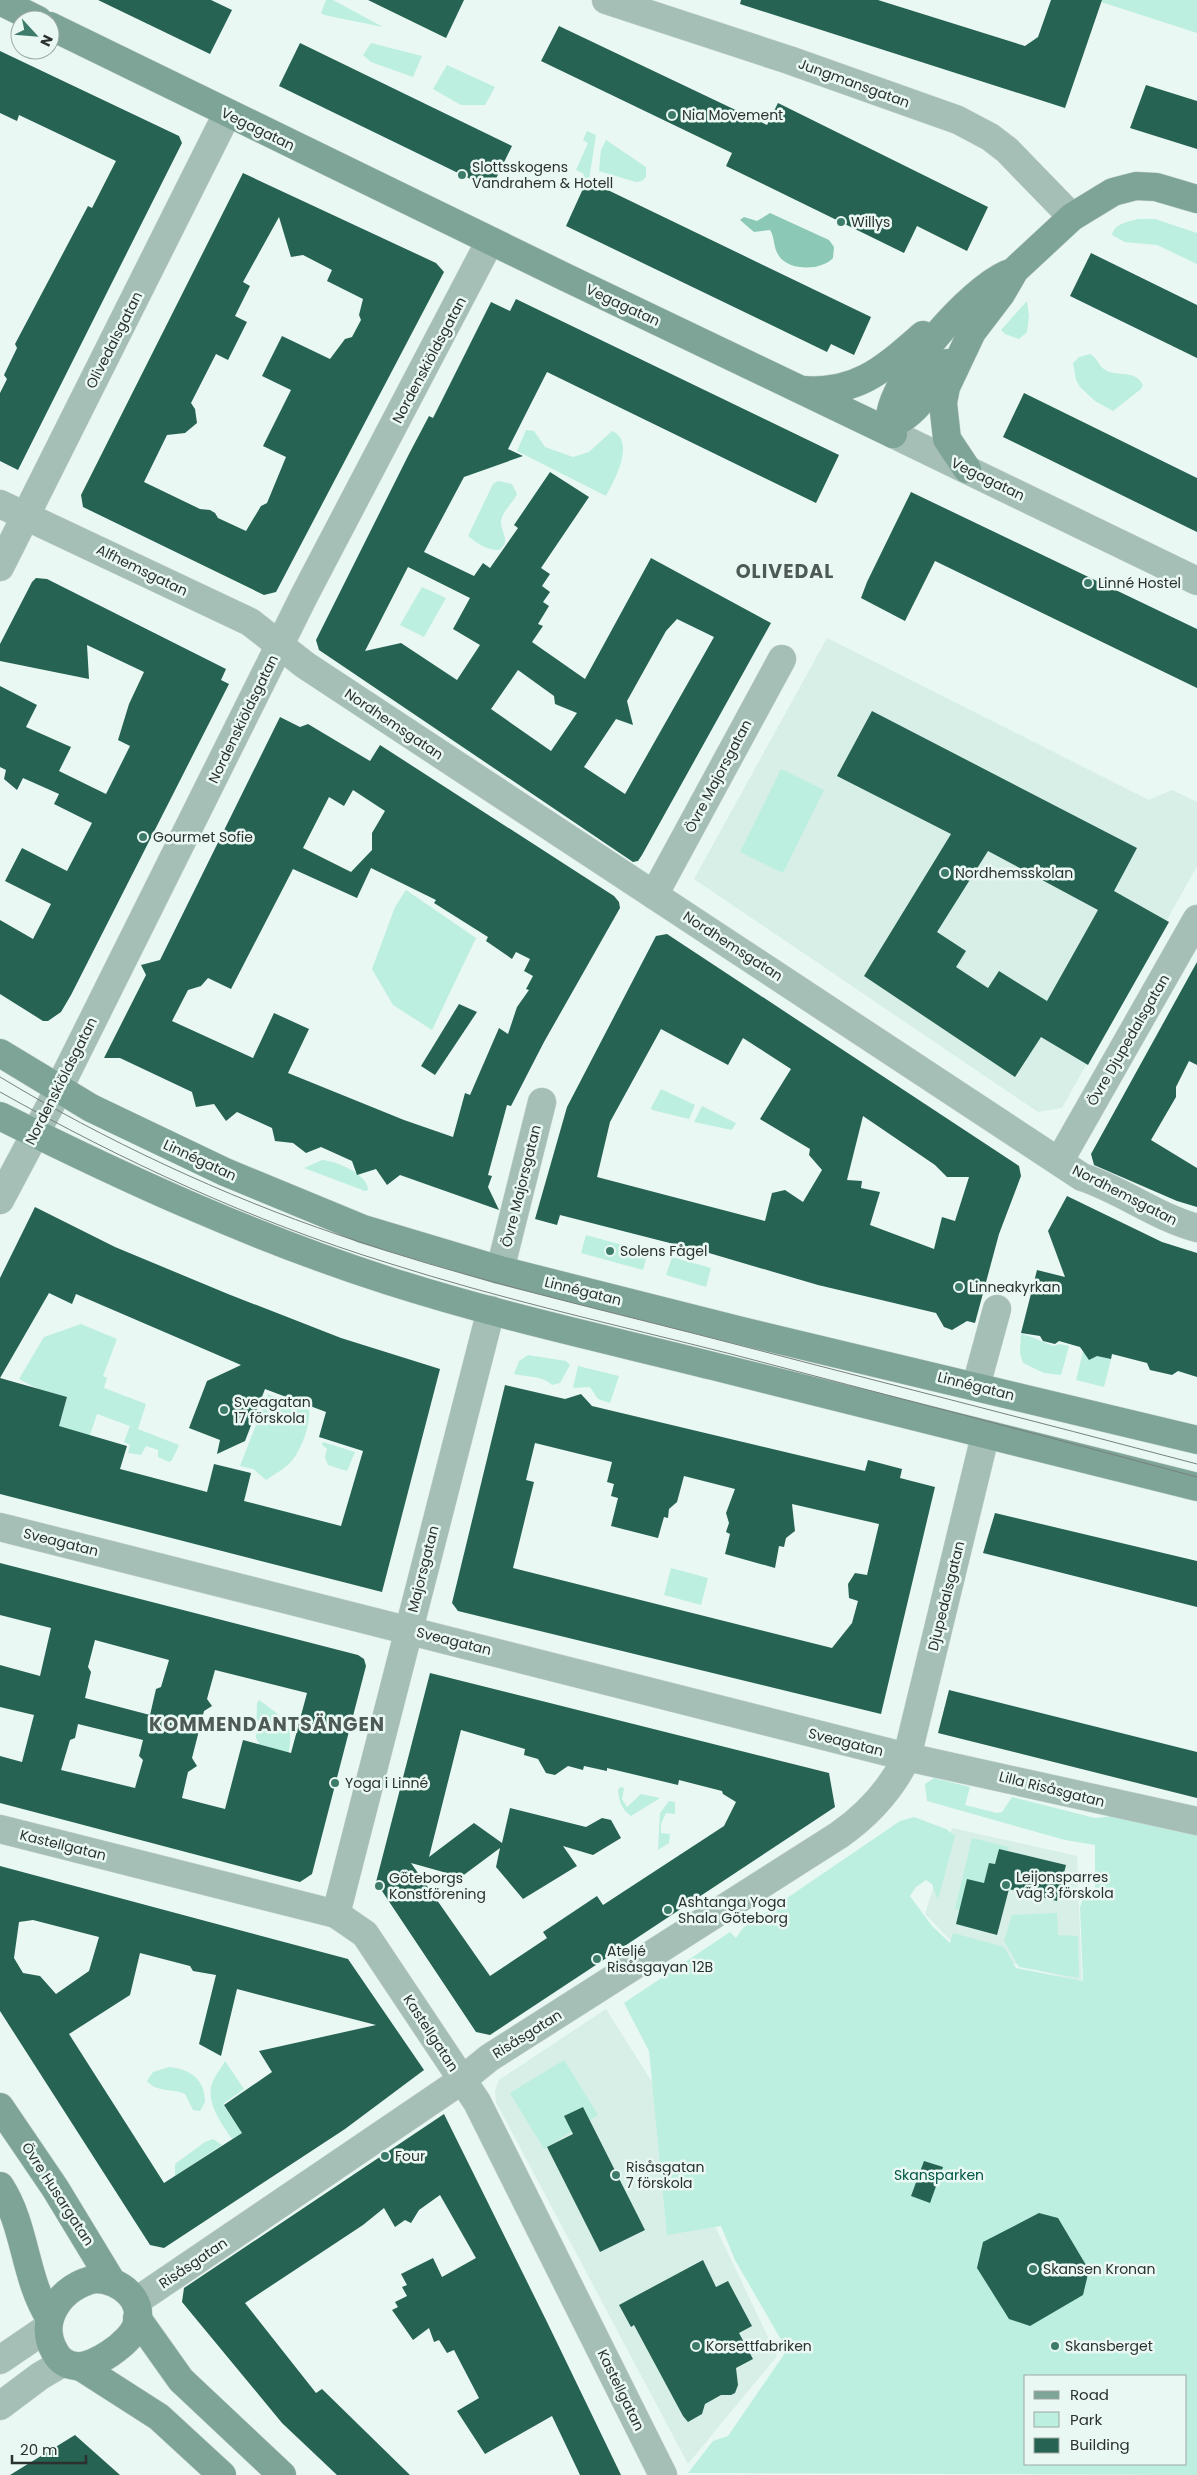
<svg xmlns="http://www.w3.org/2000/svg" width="1197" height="2475" viewBox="0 0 1197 2475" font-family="Poppins,sans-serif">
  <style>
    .built { fill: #d7efe7 }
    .green { fill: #bcefdf; fill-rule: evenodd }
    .water { fill: #8cc8b6 }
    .building { fill: #276353; fill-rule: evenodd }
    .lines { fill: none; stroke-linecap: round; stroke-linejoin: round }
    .street-casing { stroke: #c7d4d0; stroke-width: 29 }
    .secondary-casing { stroke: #c7d4d0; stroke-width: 29 }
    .street { stroke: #a5bfb6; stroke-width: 28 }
    .secondary { stroke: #7ea498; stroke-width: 28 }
    .tram { stroke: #77817e; stroke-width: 1 }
    .poi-dot { fill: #3d7c6b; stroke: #e9f8f3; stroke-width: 2 }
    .labels { text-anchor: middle; stroke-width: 5; stroke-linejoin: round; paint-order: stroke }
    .street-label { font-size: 14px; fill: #2b312f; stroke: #e9f8f3 }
    .poi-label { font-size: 14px; fill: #2b312f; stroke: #e9f8f3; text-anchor: start }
    .park-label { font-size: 14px; fill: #005645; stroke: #e9f8f3 }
    .district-label { font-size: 19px; font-weight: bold; letter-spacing: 1px; fill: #4e5a56; stroke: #e9f8f3 }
  </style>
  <rect width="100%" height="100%" fill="#e9f8f3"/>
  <g class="built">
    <path d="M827,638L1149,800L1172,790L1197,802V866L1062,1108L1038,1112L694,879Z"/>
    <path d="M952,1828L1077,1856L1082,1982L959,1949L925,1914Z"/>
    <path d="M606,2009L678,2123L716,2228L777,2356L688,2464L496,2102L495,2091L499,2080Z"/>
  </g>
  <g class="green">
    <path d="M326,0H333L383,27L324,15L321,13Z"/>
    <path d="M1095,0H1197V33Z"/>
    <path d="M371,43L422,56L413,77L371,62L363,55Z"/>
    <path d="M447,65L495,87L485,105H461L433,89Z"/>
    <path d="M587,131L596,135L589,180L583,178L584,174L576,170L588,143L583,140Z"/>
    <path d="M606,140L646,167V177L642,181L636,182L599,171L601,150Z"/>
    <path d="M1138,219H1155L1197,233V264L1157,245L1125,242L1112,235C1115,223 1128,222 1138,219Z"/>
    <path d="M1027,301L1029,316L1027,332L1019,339L1005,334L1001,330Z"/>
    <path d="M1090,354C1099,359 1098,367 1107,371C1117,376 1136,370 1143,385L1141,389L1113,411L1095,401L1080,387L1076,380L1073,363L1079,357Z"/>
    <path d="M526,430L534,431L545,447L573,457L589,452L612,431C636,441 615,480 606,496L517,451Z"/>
    <path d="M498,481L512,484L517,494C513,503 503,510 501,521C500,532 512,541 499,550C486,550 477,543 468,536L493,484Z"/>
    <path d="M422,587L446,598L424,637L400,625Z"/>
    <path d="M781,769L824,790L783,873L740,852Z"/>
    <path d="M406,890L476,938L432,1030L393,1005L372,969L395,907Z"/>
    <path d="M661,1089L695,1105L689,1119L652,1110L651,1108Z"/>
    <path d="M702,1106L736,1123L732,1130L694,1122Z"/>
    <path d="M322,1160C336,1161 368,1174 368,1190L365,1191L304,1168Z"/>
    <path d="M586,1235L648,1252L643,1270L581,1253Z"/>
    <path d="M672,1257L711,1268L706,1287L666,1275Z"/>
    <path d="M81,1324L117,1339L103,1376L107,1378L104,1388L146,1404L138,1429L179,1445L172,1460L169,1462L158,1457V1450L146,1446L141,1455L128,1453L130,1445L124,1442L130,1426L97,1414L88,1441L58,1430L67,1397L38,1389L19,1379L44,1337Z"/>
    <path d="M1021,1334C1035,1337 1042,1342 1054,1346L1059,1344L1069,1346L1061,1375L1044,1373L1023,1363L1020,1353Z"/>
    <path d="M1083,1352L1111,1359L1104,1387L1076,1380Z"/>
    <path d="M528,1355L566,1361L570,1365L560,1383L552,1385C544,1376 526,1377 514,1374L519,1361Z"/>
    <path d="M578,1366L619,1376L610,1403L598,1399L590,1387L573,1388Z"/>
    <path d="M268,1394L301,1408L306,1398C315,1414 304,1443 294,1458C288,1467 275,1474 266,1480L253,1469L240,1466Z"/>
    <path d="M323,1442L355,1452L347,1471L328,1465L325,1457L327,1449L322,1445Z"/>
    <path d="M671,1568L708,1578L701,1605L664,1595Z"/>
    <path d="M259,1700C286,1720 296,1723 287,1759L248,1782L259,1743L256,1738L257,1703Z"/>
    <path d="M934,1778L970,1787L965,1805L997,1813L1002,1812L1012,1797L1095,1818L1124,1815L1197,1831V2475L688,2473L713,2441L728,2436L787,2350L735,2260L721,2226L667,2235L649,2051L624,2003L730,1932L736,1938L743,1928L900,1821L914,1817L946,1829L955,1836L938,1900L932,1884L926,1880L916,1887L910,1896L932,1926L950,1943L953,1933L1004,1947L1016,1968L1083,1981L1080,1907L1084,1896L1095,1894V1845L1065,1840L927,1801L925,1784ZM1026,2376H1186V2464H1026Z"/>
    <path d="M620,1787L624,1788L622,1799L627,1807L641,1794L660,1798L631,1816C622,1810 619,1801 618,1790Z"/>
    <path d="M669,1801L675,1802V1814L666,1813L661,1824V1833L670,1834L669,1843L658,1850L660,1813Z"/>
    <path d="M972,1838L1009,1847L1008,1851L999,1849L995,1864L989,1863L984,1883L960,1910L955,1909Z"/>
    <path d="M1057,1913L1058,1935L1078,1936L1079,1978L1019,1967L1004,1941L1012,1915Z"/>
    <path d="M564,2060L598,2115L544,2149L510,2093Z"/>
    <path d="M225,2061L244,2089L223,2104L242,2133L232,2139C222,2124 204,2101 213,2081C216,2074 222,2067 225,2061Z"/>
    <path d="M169,2067C191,2069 205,2080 205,2102L200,2111L193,2110L185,2094C172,2088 157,2093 147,2081L153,2072Z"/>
    <path d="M213,2139L222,2145L175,2176V2164L205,2142Z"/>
  </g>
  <path class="water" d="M770,213L829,240L834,247L833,258C821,271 789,271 779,256C773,248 775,237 770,230L754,232L740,220L744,217L757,221Z"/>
  <g class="building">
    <path d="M98,0H211L232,10L210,54Z"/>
    <path d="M368,0H464L446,38Z"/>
    <path d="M741,0H878L1025,46L1038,37L1051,0H1102L1065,108L740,4Z"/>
    <path d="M559,26L767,125L778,103L988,207L967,251L917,226L904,253L726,166L732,153L541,61Z"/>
    <path d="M300,43L512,146L491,189L279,86Z"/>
    <path d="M0,51L179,136L182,143L18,470L0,461V393L7,379L4,375L17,348L15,344L88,206L92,208L116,161L19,115L17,121L0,113Z"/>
    <path d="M1146,85L1197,101V149L1130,128Z"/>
    <path d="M243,173L436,263L444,272L276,592L264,595L83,507L81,495ZM279,217L291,257L303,255L332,270L327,281L363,299L359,315L361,320L352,337L345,339L330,359L282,336L262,376L291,390L263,446L286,457L267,503L261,506L246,531L218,518L215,513L210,510L200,509L144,482L167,435L185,433L197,423L195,409L191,403L216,354L228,360L247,322L235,316L250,286L243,282Z"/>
    <path d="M587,180L871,317L854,355L831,344L827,352L566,226Z"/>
    <path d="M1091,253L1197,305V358L1070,296Z"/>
    <path d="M516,299L839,455L816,503L547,372L508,449L523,456L464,477L424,552L474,576L483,563L490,568L518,528L514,525L550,472L589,497L541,568L550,574L542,586L550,592L543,602L549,606L538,624L543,626L532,642L585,679L651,558L771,623L642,855L638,861L633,862L319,650L316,640L409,454L429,416L433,418L491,302L510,311ZM408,567L470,598L453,629L480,645L457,680L401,643L365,651ZM677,619L714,637L625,794L584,767L616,719L633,725L627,701L666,631ZM518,670L554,696L555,704L577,713L551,751L491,709Z"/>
    <path d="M1024,393L1197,478V532L1003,437Z"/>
    <path d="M911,492L1197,629V688L935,561L905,621L861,598L867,582Z"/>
    <path d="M36,578L47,579L226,669L221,680L229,684L71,995L61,1012L48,1021H43L0,994V920L33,939L51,904L5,881L22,848L67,871L92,823L54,804L59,794L23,778L17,790L4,779L6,770L0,767V686L37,705L26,727L71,747L59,771L106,794L130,746L118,740L129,704L144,672L87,645L89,679L0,661V644L32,582Z"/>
    <path d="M872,711L1137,848L1114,891L1169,922L1088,1065L1041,1037L1015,1077L864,976L951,834L837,776ZM988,851L1098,910L1047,1001L999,971L988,988L956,967L966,951L937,932Z"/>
    <path d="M280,717L300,727L308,724L370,761L380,745L614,896L619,902L620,908L544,1042L511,1106L507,1105L488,1175L492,1176L488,1187L499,1210L400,1175L387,1185L376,1169L357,1175L352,1161L321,1147L306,1153L293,1143L275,1141L272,1128L237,1112L226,1121L214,1104L196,1107L192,1092L120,1058H104L146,975L141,965L160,960ZM353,790L385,811L372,833V850L351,872L303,848L329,797L344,806ZM371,868L436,900L434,903L488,937L486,941L512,959L516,952L530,959L524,971L533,976L526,989L529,990L517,1007L508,1034L499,1028L470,1095L465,1093L453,1137L404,1120L288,1073L309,1029L274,1013L253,1058L172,1021L188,990L201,986L208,978L231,989L293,869L357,898Z"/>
    <path d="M667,934L1019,1166L1021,1176L999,1234L975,1323L967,1321L952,1330L944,1327L936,1313L818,1285L709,1253L560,1215L557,1225L535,1219L567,1107L656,936ZM661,1029L728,1065L743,1038L791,1069L760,1119L810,1149L809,1155L822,1170L803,1202L785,1190L772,1193L765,1221L597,1177L610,1122ZM863,1116L935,1165L947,1177H969L955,1221L942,1217L934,1249L870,1225L880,1192L861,1188L862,1181L847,1180Z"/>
    <path d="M1197,962V1065L1189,1061L1176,1087V1097L1151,1140L1197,1168V1207L1177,1201L1094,1165L1091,1154Z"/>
    <path d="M459,1004L477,1012L435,1075L421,1066Z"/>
    <path d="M1067,1196L1162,1242L1197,1253V1377L1178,1371L1172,1375L1150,1370L1147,1363L1112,1354L1111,1359L1097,1356L1089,1360L1080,1347L1059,1341L1055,1344L1043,1341L1040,1336L1021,1333L1037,1270L1065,1277L1048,1231Z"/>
    <path d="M35,1207L115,1247L228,1294L341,1338L440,1369L382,1592L0,1494V1278ZM49,1293L72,1304L76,1294L241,1365L207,1381L189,1428L220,1440L217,1454L245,1441L265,1389L326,1412L319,1437L363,1451L341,1526L244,1501L251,1473L214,1464L207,1492L120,1469L127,1446L59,1426L67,1397L0,1378Z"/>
    <path d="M505,1385L565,1399L581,1394L592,1406L865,1471L868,1460L902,1469L900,1478L935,1487L881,1714L458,1611L452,1603ZM535,1443L612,1462L607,1482L614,1484L611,1496L618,1498L611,1526L658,1538L664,1517L668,1518L669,1509L677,1502L684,1476L735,1489L726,1513L729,1523L726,1532L730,1534L725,1554L775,1568L779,1546L784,1547L786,1538L795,1531L792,1504L879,1524L867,1575L855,1573L848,1584L849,1598L858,1601L852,1623L832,1648L513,1568L534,1482L526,1480Z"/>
    <path d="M995,1513L1197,1561V1607L983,1553Z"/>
    <path d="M0,1563L358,1655L364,1659L366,1666L312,1874L300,1882L0,1803V1756L22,1762L34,1715L0,1707V1665L40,1676L51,1628L0,1615ZM95,1640L169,1660L161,1687L156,1689L150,1715L85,1698L91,1672L88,1667ZM215,1670L307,1693L291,1753L243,1740L225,1809L182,1798L188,1772L197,1766L192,1758L204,1711L212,1706L207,1699ZM78,1724L143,1740L139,1756L143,1760L135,1788L61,1770L70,1740L75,1738Z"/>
    <path d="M430,1673L829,1773L835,1807L490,2035L476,2032L376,1882ZM461,1730L525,1749L524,1755L538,1759L546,1773L555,1775L568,1766L583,1770L584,1766L607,1771V1768L678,1785L679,1780L722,1791L723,1794L736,1802L724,1826L603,1905L597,1896L543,1932L547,1938L490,1976L411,1863L461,1877L500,1848L496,1867L523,1899L577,1866L563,1846L593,1855L621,1838L611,1820L602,1818L586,1827L510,1808L502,1843L474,1823L429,1857Z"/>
    <path d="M949,1690L1197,1752V1798L938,1733Z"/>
    <path d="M999,1849L1066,1865L1057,1901L1009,1889L997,1935L956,1924L967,1879L984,1883L989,1863L995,1864Z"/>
    <path d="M0,1866L348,1959L424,2070L345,2129L164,2248L150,2245L0,2011ZM33,1920L99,1937L89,1971L56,1994L40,1976L23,1973L14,1958L19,1922ZM140,1953L190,1966L193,1971L216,1975L199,2044L221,2056L237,1989L376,2025L259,2051L272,2072L224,2105L242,2133L164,2183L69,2034L130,1995Z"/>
    <path d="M583,2107L645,2230L600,2252L547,2147L573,2134L564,2116Z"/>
    <path d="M444,2114L547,2322L621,2475H580L552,2416L485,2454L457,2411L479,2398L454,2350L447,2353L439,2340L434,2342L429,2328L413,2340L392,2310L398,2307L395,2302L407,2296L402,2287L407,2285L401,2274L433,2258L442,2277L476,2258L440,2195L419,2210L411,2223L405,2220L395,2227L384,2208L363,2225L245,2303L316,2393L322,2389L410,2475H337L282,2423L182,2302L184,2288Z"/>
    <path d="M924,2161L943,2167L930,2203L911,2196Z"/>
    <path d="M1039,2213L1058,2218L1089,2270L1083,2295L1030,2326L1009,2319L977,2268L983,2242Z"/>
    <path d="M703,2260L716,2287L728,2281L752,2326L739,2333L753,2359L736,2368L738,2385L735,2393L731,2395H721L705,2404L702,2414L688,2422L683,2416L634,2325L631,2327L619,2305Z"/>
    <path d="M75,2435L120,2475H10Z"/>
  </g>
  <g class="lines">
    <defs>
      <g id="street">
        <path d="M606,0L789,60L958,120L990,137L1007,150L1072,217"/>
        <path d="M893,434L1197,581"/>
        <path d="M0,504L250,622L305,665L1082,1177C1122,1190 1156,1217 1197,1228"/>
        <path d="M0,567L227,114"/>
        <path d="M654,895L782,659"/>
        <path d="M1060,1160L1197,919"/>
        <path d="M0,1200L50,1106L305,594L490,241"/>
        <path d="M500,1270L542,1102"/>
        <path d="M976,1386L997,1309"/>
        <path d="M0,1527L907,1757L1197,1821"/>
        <path d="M0,1829L336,1914L365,1934L477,2102L663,2475"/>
        <path d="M336,1914L491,1310"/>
        <path d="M135,2302L462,2080L489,2058L839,1835C869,1814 891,1790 907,1757L985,1436"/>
        <path d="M0,2360L47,2328"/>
        <path d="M0,2406L40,2376L64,2362"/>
      </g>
      <g id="secondary">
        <path d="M0,1L38,20"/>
        <path d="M50,26L565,277L893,434"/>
        <path d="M803,390C858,394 885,368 923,335"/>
        <path d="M880,427C914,422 929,389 947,363"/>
        <path d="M893,434C891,428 890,422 890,416C895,375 970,290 1007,274"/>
        <path d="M967,469L947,439L943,403L946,387L972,332L1001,294L1015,270L1072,217L1113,192L1136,186L1156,187L1197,199"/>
        <path d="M0,1053L91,1108L225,1172L363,1229L500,1270L742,1331L1197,1440"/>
        <path d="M0,1116C126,1179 255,1238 389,1281C495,1315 605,1339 713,1366C874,1407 1035,1448 1197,1487"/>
        <path d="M0,2107L55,2188L112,2282"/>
        <path d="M0,2186C26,2226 24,2277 49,2317"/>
        <path d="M96,2279C119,2280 146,2299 136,2326C130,2343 94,2368 76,2366C66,2365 59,2360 55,2352C36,2320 62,2285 96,2279Z"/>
        <path d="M137,2318L181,2380L282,2475"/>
        <path d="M81,2367L159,2417L222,2475"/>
      </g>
    </defs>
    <use href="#street" class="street-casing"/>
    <use href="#secondary" class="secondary-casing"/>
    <use href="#street" class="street"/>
    <use href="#secondary" class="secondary"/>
    <g class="tram">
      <path d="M0,1077C104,1140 224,1196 339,1235C457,1276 579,1304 700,1335C865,1378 1031,1420 1197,1464"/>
      <path d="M0,1092C123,1161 252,1221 388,1263C501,1299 616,1325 731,1354C886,1395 1042,1435 1197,1477"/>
    </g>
  </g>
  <g class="poi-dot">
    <circle cx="672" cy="115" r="5"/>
    <circle cx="462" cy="175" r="5"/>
    <circle cx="841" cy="222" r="5"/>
    <circle cx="1088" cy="583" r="5"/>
    <circle cx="143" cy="837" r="5"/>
    <circle cx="945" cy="873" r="5"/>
    <circle cx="610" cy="1251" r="5"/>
    <circle cx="959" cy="1287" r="5"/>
    <circle cx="224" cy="1410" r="5"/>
    <circle cx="335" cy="1783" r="5"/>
    <circle cx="1006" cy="1885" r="5"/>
    <circle cx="379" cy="1886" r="5"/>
    <circle cx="668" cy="1910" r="5"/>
    <circle cx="597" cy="1959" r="5"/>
    <circle cx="385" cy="2156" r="5"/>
    <circle cx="616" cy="2175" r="5"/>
    <circle cx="1033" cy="2269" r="5"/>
    <circle cx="696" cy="2346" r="5"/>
    <circle cx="1055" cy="2346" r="5"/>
  </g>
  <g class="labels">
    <g class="street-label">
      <text transform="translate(854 83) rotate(20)" y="5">Jungmansgatan</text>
      <text transform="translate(258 129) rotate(26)" y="5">Vegagatan</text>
      <text transform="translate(623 305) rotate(25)" y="5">Vegagatan</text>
      <text transform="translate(114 340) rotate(-63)" y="5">Olivedalsgatan</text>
      <text transform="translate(429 360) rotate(-62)" y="5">Nordenskiöldsgatan</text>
      <text transform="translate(988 479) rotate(26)" y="5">Vegagatan</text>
      <text transform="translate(142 570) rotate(26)" y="5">Alfhemsgatan</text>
      <text transform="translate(243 719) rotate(-64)" y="5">Nordenskiöldsgatan</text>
      <text transform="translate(394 724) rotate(34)" y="5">Nordhemsgatan</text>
      <text transform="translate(718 776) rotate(-62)" y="5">Övre Majorsgatan</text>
      <text transform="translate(733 946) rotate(33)" y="5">Nordhemsgatan</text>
      <text transform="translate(1128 1040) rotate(-60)" y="5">Övre Djupedalsgatan</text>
      <text transform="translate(61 1081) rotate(-63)" y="5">Nordenskiöldsgatan</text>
      <text transform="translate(200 1160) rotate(25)" y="5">Linnégatan</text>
      <text transform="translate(521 1186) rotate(-76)" y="5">Övre Majorsgatan</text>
      <text transform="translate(1125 1195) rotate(27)" y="5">Nordhemsgatan</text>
      <text transform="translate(583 1291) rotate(14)" y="5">Linnégatan</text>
      <text transform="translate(976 1386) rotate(14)" y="5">Linnégatan</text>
      <text transform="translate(61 1542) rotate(14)" y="5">Sveagatan</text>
      <text transform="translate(423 1569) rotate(-76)" y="5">Majorsgatan</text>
      <text transform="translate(946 1596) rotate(-76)" y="5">Djupedalsgatan</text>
      <text transform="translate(454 1641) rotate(14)" y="5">Sveagatan</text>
      <text transform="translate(846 1742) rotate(14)" y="5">Sveagatan</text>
      <text transform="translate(1052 1789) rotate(14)" y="5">Lilla Risåsgatan</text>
      <text transform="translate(63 1845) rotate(14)" y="5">Kastellgatan</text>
      <text transform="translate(431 2033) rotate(57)" y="5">Kastellgatan</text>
      <text transform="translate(527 2034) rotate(-32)" y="5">Risåsgatan</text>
      <text transform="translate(58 2194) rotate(57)" y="5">Övre Husargatan</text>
      <text transform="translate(193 2263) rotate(-34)" y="5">Risåsgatan</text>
      <text transform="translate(621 2390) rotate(64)" y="5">Kastellgatan</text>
    </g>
    <g class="poi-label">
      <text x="682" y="120">Nia Movement</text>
      <text x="472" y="172">Slottsskogens<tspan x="472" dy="16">Vandrahem &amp; Hotell</tspan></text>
      <text x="851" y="227">Willys</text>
      <text x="1098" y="588">Linné Hostel</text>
      <text x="153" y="842">Gourmet Sofie</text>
      <text x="955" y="878">Nordhemsskolan</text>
      <text x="620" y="1256">Solens Fågel</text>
      <text x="969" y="1292">Linneakyrkan</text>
      <text x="234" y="1407">Sveagatan<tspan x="234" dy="16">17 förskola</tspan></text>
      <text x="345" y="1788">Yoga i Linné</text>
      <text x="1016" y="1882">Leijonsparres<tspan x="1016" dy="16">väg 3 förskola</tspan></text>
      <text x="389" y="1883">Göteborgs<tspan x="389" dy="16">Konstförening</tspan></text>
      <text x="678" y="1907">Ashtanga Yoga<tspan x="678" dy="16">Shala Göteborg</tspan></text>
      <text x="607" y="1956">Ateljé<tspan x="607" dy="16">Risåsgayan 12B</tspan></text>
      <text x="395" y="2161">Four</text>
      <text x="626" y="2172">Risåsgatan<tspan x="626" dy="16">7 förskola</tspan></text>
      <text x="1043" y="2274">Skansen Kronan</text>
      <text x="706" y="2351">Korsettfabriken</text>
      <text x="1065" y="2351">Skansberget</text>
    </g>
    <g class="park-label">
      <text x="939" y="2180">Skansparken</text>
    </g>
    <g class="district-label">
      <text x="785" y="578">OLIVEDAL</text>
      <text x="267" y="1731">KOMMENDANTSÄNGEN</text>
    </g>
  </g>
  <rect x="1024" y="2375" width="162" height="90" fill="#e9f8f3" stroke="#9da8a5"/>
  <rect x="1034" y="2391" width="25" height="8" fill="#7ea498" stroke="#9da8a5"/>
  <text x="1070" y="2400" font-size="15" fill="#2b312f">Road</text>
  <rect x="1034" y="2412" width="25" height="15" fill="#bcefdf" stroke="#9da8a5"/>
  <text x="1070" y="2425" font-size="15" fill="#2b312f">Park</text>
  <rect x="1034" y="2438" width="25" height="15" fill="#276353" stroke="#9da8a5"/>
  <text x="1070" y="2450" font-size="15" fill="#2b312f">Building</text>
  <g transform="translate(35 35) rotate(116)"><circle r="24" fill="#e9f8f3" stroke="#9da8a5"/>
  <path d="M0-4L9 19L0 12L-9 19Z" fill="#3d7c6b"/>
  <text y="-8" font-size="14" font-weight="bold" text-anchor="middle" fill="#2b312f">N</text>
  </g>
  <path d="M12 2455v8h74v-8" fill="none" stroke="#2b312f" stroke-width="2.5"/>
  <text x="20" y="2455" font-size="15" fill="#2b312f" stroke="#e9f8f3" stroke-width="4" paint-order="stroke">20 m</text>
</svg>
